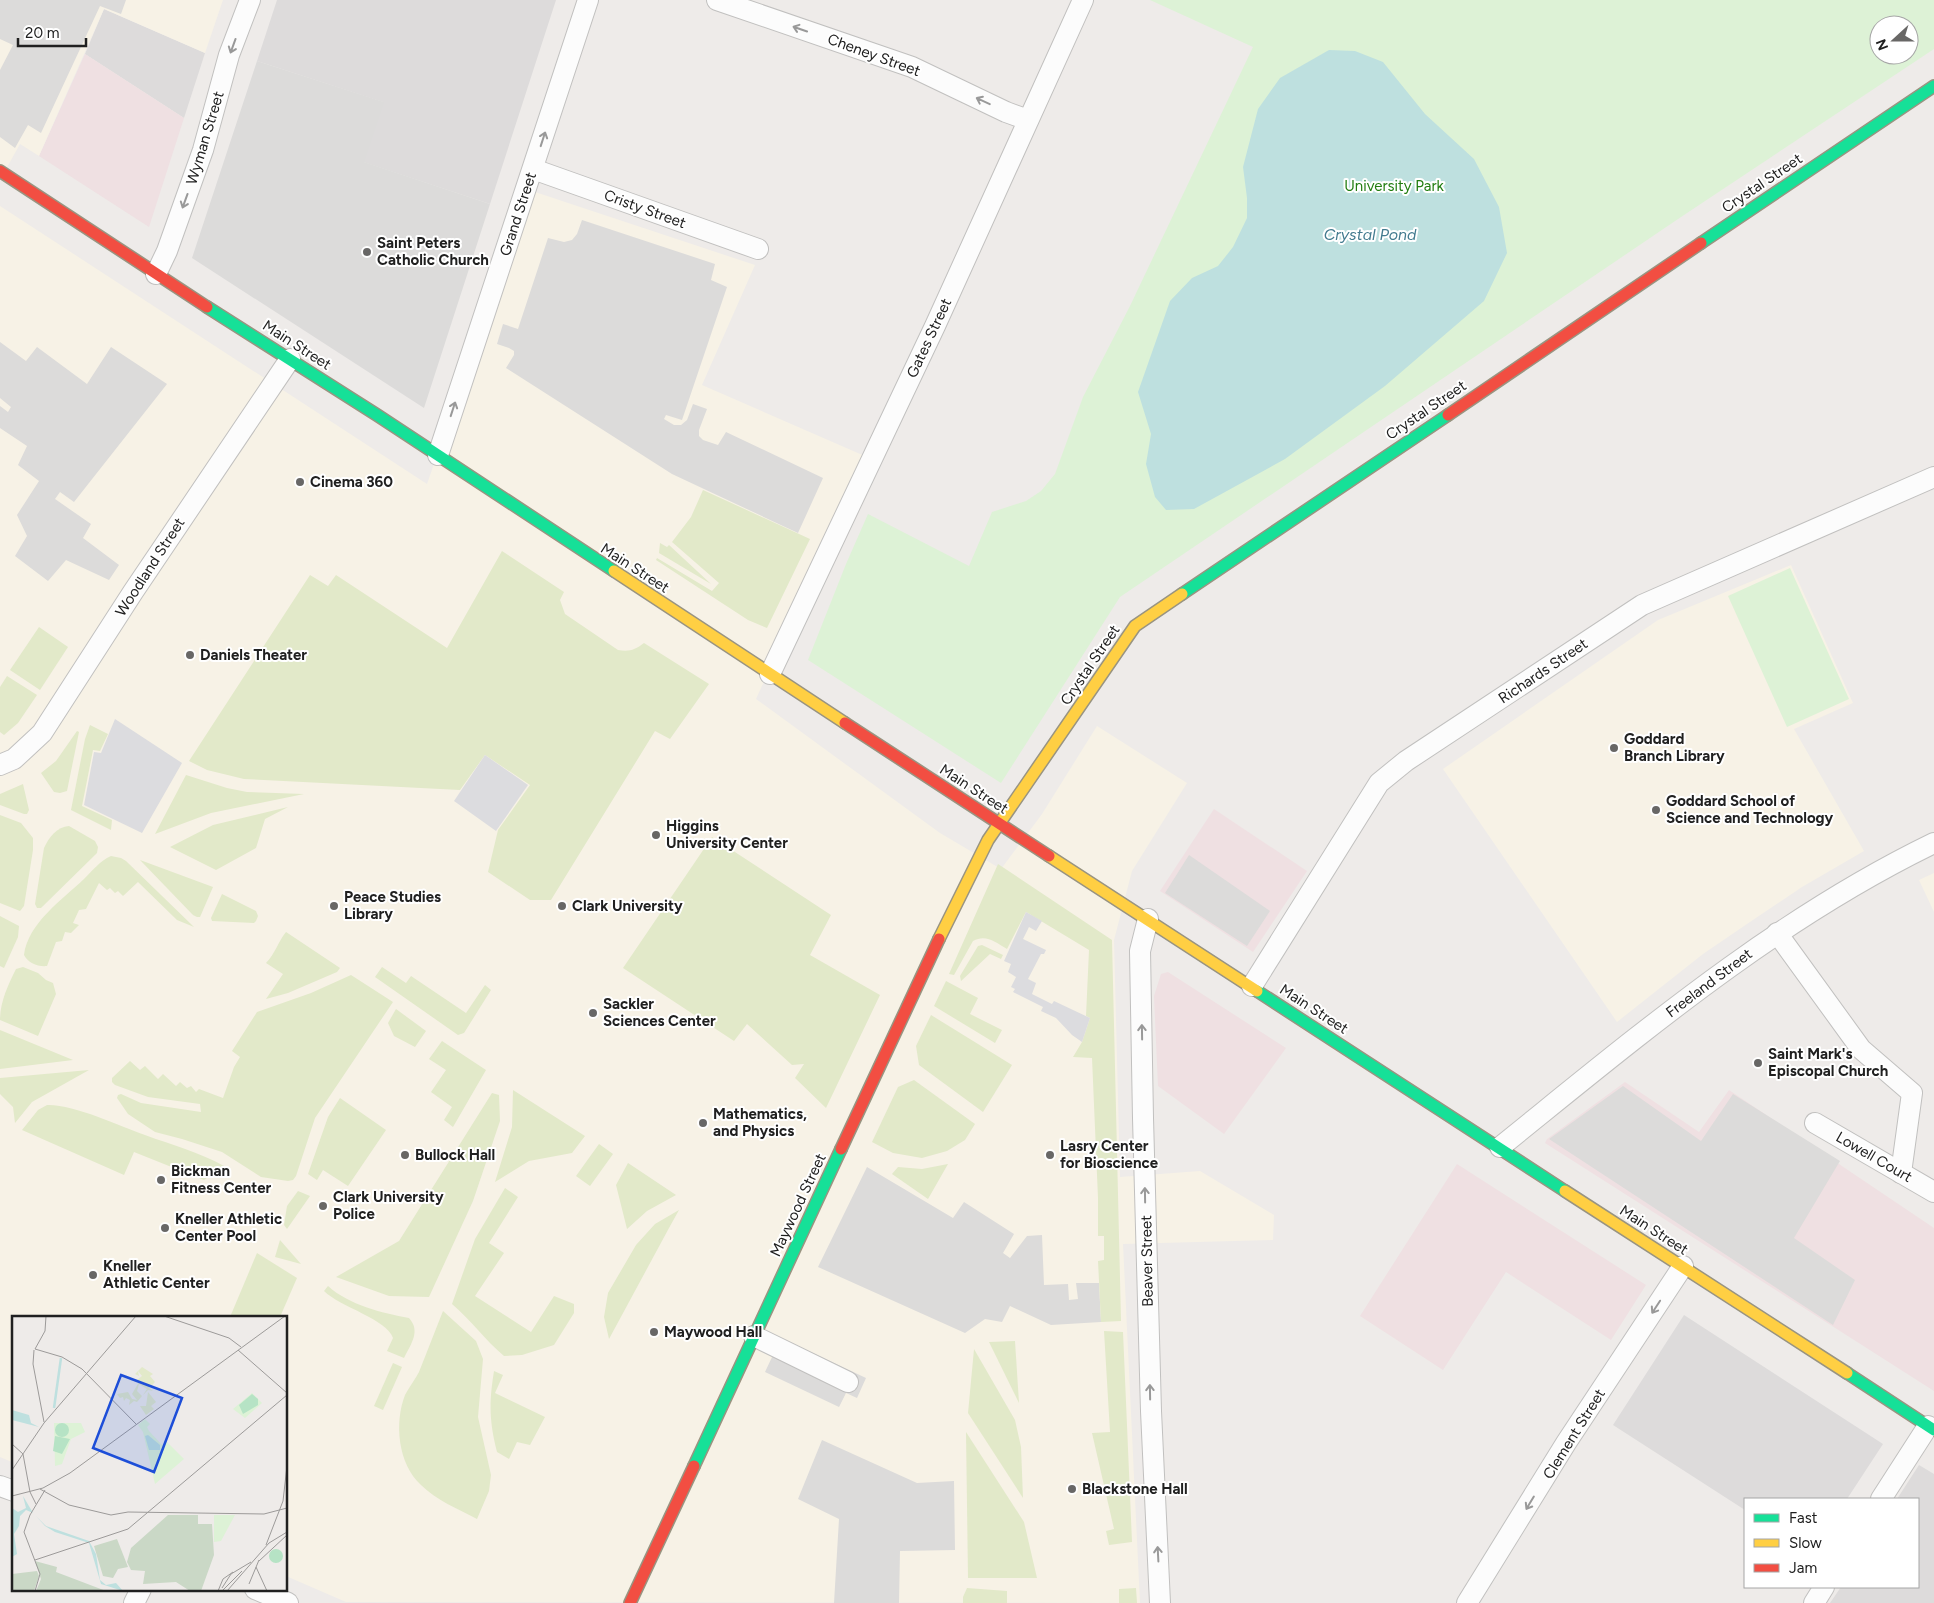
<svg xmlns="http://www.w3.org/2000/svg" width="1934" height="1603" viewBox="0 0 1934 1603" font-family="Figtree,sans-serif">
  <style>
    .residential { fill: #dddbdb }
    .commercial { fill: #efe0e2 }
    .education { fill: #f7f2e6 }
    .religious { fill: #dcdbda }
    .grass { fill: #e2e9c9 }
    .park { fill: #ddf2d6; fill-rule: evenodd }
    .plaza { fill: #dcdcdf }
    .water { fill: #bee0df }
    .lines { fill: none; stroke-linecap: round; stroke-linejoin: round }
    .street-casing { stroke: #c1c0bf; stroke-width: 22 }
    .fast-casing { stroke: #999481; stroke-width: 14 }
    .slow-casing { stroke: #999481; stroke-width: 14 }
    .jam-casing { stroke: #999481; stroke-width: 14 }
    .street { stroke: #fcfcfc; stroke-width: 20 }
    .fast { stroke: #16e098; stroke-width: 11 }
    .slow { stroke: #ffcf43; stroke-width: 11 }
    .jam { stroke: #f24e42; stroke-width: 11 }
    .oneway { stroke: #999 }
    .poi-dot { fill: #686766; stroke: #fff; stroke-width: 2 }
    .labels { text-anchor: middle; stroke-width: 4; stroke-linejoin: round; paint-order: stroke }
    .street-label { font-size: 15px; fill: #202020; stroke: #fff }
    .park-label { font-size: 15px; fill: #217d10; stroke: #fff }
    .poi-label { font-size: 15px; font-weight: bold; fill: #202020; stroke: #fff; text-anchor: start }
    .water-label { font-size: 16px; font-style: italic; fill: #437b8f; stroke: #fff }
    .inset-river { fill: none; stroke: #bee0df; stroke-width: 2.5 }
    .inset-road { fill: none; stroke: #9c9a99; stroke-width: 1 }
    .view { fill: #1d4ed8; fill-opacity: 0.15; stroke: #1d4ed8; stroke-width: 2.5 }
    .inset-edge { fill: none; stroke: #202020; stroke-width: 2.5 }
  </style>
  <rect width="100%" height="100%" fill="#eeebe9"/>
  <g class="residential">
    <path d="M277,0H556L490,204L363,162L383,102L257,61Z"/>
    <path d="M104,9L205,53L184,118L85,54Z"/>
    <path d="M1684,1315L1883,1444L1847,1499H1745V1510L1613,1425Z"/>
    <path d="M1919,1465L1934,1474V1603H1830L1841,1587H1918V1499H1897Z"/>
  </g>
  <g class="commercial">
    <path d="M85,54L184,118L149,227L39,156Z"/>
    <path d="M1214,809L1307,871L1253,952L1160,891Z"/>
    <path d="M1168,972L1286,1048L1224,1134L1158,1086L1154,996L1161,974Z"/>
    <path d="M1625,1082L1699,1132L1729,1090L1934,1228V1391L1545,1143L1547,1139Z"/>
    <path d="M1457,1164L1646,1285L1611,1340L1506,1272L1443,1370L1360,1316Z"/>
  </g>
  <g class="education">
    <path d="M0,0H223L205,53L104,9L39,156L20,144L0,180Z"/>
    <path d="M529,190L755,265L702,385L867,457L756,699L940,833L1001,869L1042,814L1097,726L1187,783L1132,871L1114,940L1120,1177L1200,1171L1274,1215L1273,1240L1123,1244L1140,1603L346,1602L286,1576V1317H14V1463L0,1457V206L427,484Z"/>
    <path d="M1791,565L1853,703L1794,729L1864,851L1802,887L1747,924L1703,954L1617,1022L1443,769L1658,620Z"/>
    <path d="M1934,873V912L1919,880Z"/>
  </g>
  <g class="religious">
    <path d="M0,0H126L121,14L100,6L41,133L28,125L15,148L0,137V70L13,45L0,39Z"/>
    <path d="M257,61L384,102L364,162L490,204L424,408L192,258Z"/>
    <path d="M582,220L715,264L711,280L727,287L682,420L666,415L664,419L674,425H681L687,420L693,404L707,409L699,430V436L703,440L718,445L726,432L823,478L798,533L672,474L506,368L514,355V351L509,348L497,344L503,324L518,329L548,238L564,242L572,240L577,234Z"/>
    <path d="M0,342L26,361L37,347L87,384L111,347L167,384L74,502L60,492L55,499L91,524L83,538L119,565L109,580L66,560L48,581L15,556L27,536L17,515L39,481L18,465L27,446L0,428V406L8,412L11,407L0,398Z"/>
    <path d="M1189,855L1270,911L1247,946L1165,893Z"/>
    <path d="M1623,1086L1701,1141L1733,1094L1840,1161L1794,1238L1855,1280L1833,1325L1549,1139Z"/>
    <path d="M867,1167L953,1218L964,1202L1014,1234L1003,1253L1010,1258L1027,1236L1042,1235L1044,1285L1068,1284L1069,1300L1078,1299L1076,1283H1099L1101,1322L1051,1325L1010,1306L1002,1322L985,1319L965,1333L818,1267Z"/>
    <path d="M781,1338L866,1378L857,1398L846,1393L839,1407L765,1372Z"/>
    <path d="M822,1440L917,1483L954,1481L955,1550L900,1551L899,1603H834L839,1519L798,1499Z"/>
  </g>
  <g class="grass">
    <path d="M703,490L810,539L767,628L748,620L656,560L657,558L712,591L719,583L672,542L691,517Z"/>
    <path d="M660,543L667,547L669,545L711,584L659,553Z"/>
    <path d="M502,551L564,592L560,600L565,614L618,650C629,652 635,650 644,643L709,684L670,739L655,731L551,900H530L488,872L498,830L530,785L485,755L460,790L244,779L207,770L189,761L310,575L328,586L336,575L447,648Z"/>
    <path d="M39,627L68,647L40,690L10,670Z"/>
    <path d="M7,676L37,695L18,723L4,735L0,732V687Z"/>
    <path d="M90,725L108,734L100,751L93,750L82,806L112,820L111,830L71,810L85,739Z"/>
    <path d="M77,731L79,732L67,791L60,793L54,792L41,773L56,761Z"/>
    <path d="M186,775L227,788L247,792L304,794L211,813L155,834Z"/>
    <path d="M23,784L29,810L27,814H24L0,805V794Z"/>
    <path d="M288,807L265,819L256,848L216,870L170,847L213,825Z"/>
    <path d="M0,815L21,823L33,838V850L24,906L20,911L0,903Z"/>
    <path d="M69,826L95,841L98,847L97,853L41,908H37L35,904L44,848C49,837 57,827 69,826Z"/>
    <path d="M712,837L831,915L810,955L880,995L826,1108L795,1078L804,1064L792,1065L747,1024L734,1041L623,968Z"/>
    <path d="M111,856L121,858L126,861L194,927L177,920L138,882L123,896L118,891L115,893L110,888L107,890L99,883L86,909L79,910L73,923L79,925L71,933L65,932L62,941L56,942L47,966C38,967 28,963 24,955C28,923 62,900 84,879C92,871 100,861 111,856Z"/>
    <path d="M140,860L213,887L200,917H197L193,915Z"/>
    <path d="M998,864L1112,940L1121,1321L1101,1322L1098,1261L1104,1260V1236H1098V1198L1092,1058L1073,1057L1082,1042L1090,1018L1086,1016L1089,950L1026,912L1007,949C995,942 986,934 973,941L954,975L949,974Z"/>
    <path d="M222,894L256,911L258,916L256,921L254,923L212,921L211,918Z"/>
    <path d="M0,916L19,926L18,937L4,968L0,966Z"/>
    <path d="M286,932L340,968L337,972L288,993L266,999L283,974L266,963C275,954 278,942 286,932Z"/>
    <path d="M982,945L1003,955L1001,959L990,954L961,981L960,976L978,946Z"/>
    <path d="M23,967L38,973L46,980L53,983L56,994L38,1036L0,1020C0,1002 8,985 16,969Z"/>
    <path d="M382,967L406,983L411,976L466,1013L485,985L491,990L464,1033L458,1035L375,977Z"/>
    <path d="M351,975L393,1002L315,1118L296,1176L293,1180L288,1181L261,1177L222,1152L182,1139L155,1132L128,1114L117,1098L118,1095L121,1094L141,1103L201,1112L200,1104L148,1097L115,1085L112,1082V1078L130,1061L140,1070L145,1066L158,1079L163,1074L176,1086L180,1082L187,1088L191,1086L196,1092L199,1089L223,1098L234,1067L240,1057L232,1051L257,1012L311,993Z"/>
    <path d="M946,981L978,998L970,1014L1002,1030L995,1043L934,1006Z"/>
    <path d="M396,1009L426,1031L415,1047L394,1036L388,1023Z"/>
    <path d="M931,1015L1012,1065L983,1112L919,1065L916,1046Z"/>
    <path d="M0,1030L73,1060L0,1069Z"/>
    <path d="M442,1041L486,1070L453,1127L444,1120L452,1107L431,1092L446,1070L429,1059Z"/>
    <path d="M89,1070L32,1102L15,1123L13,1107L0,1094V1078Z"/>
    <path d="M914,1080L975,1124L965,1140L947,1151L922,1158L893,1153L872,1142L898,1087Z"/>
    <path d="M513,1090L585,1136L572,1153L529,1161L495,1182L512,1127Z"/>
    <path d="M492,1093L499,1095L500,1121L473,1201L429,1297L389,1296L336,1277L399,1241Z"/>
    <path d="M340,1098L386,1130L348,1186L323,1170L317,1180L308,1174L328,1117Z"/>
    <path d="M47,1105C73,1104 120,1126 145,1135C172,1145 199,1152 224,1166L204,1180L134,1152L124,1175L22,1130L38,1110Z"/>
    <path d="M599,1144L613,1154L590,1186L576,1176Z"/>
    <path d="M628,1163L676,1195L647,1211L627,1229L616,1185Z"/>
    <path d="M948,1164L928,1199L892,1174L898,1167L922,1169Z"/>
    <path d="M505,1188L518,1197L489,1243L504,1253L475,1296L531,1332L554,1296L574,1304V1313L554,1345L522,1355L504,1356C485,1340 471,1320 452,1304L475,1239Z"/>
    <path d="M298,1191L310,1196L287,1229L284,1225L287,1206Z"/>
    <path d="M679,1210L669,1228L609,1339L604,1317L608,1293L636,1245L655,1224Z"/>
    <path d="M280,1240L301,1264L275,1257Z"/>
    <path d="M257,1253L297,1278L280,1317H230Z"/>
    <path d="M328,1286C349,1305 382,1313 409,1318C421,1331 411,1344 404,1358L387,1351L393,1338C387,1319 340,1307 324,1291Z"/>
    <path d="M443,1311L476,1341L483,1359L478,1417L491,1475L489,1491L477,1519C458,1509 436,1500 421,1485C398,1464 394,1423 405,1395C409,1387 415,1380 419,1372C427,1352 435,1331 443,1311Z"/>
    <path d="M1104,1331L1123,1332L1132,1542L1109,1545L1106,1531L1114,1529L1092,1433L1110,1432Z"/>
    <path d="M1015,1341L1019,1403L989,1342Z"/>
    <path d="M974,1349L1015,1420L1021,1447L1023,1498L968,1413Z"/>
    <path d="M393,1363L402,1367L383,1410L374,1406Z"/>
    <path d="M494,1371L503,1375L495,1393L545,1417L530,1445L517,1442L509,1459L497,1452C489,1420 489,1403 494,1371Z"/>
    <path d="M966,1432L1024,1522L1037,1578H968Z"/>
    <path d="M967,1588L1007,1591V1603H963V1597Z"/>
    <path d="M1136,1588L1137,1603H1119V1589Z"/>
  </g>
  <g class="park">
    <path d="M1150,0H1934V49L1681,217L1120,597L1001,783L808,660L846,564L868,514L969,566L992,512L1026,501L1041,491L1055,474L1083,397L1130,306L1253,47ZM1879,25H1909V55H1879Z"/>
    <path d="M1790,568L1849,699L1787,727L1728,596Z"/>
  </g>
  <g class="plaza">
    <path d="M115,719L182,763L142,833L84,805L94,752L101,753Z"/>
    <path d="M485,755L528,785L496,831L454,801Z"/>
    <path d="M1026,912L1042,921L1036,931L1029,927L1023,939L1046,950L1044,954H1041L1028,979L1036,983L1032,994L1052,1004L1054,1001L1090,1018L1082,1042L1072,1035L1056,1018L1041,1011L1043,1007L1013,992L1015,989L1011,987L1016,977L1008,972L1011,964L1004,961Z"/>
  </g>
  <path class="water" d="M1329,50L1355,51L1383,62L1425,114L1474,159L1499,207L1507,253L1484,301L1385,386L1285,459L1194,509L1166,510L1155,497L1146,464L1151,434L1138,392L1170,301L1192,278L1218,266L1233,247L1247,218V198L1243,167L1258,109L1280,78Z"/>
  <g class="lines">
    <defs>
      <g id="street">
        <path d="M717,0L912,67L1006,112L1028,120"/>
        <path d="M533,169L758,249"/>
        <path d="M156,274L167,251L203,150L229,55L250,0"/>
        <path d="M438,455L588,0"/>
        <path d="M770,674L935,326L1083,0"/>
        <path d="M0,765L14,759L42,733L133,592L290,359"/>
        <path d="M1148,919L1140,951L1143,1118L1151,1411L1160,1603"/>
        <path d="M1777,933L1861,1049L1912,1093L1901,1173"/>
        <path d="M1252,986L1379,783L1406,761L1642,605L1934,477"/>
        <path d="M1815,1123L1934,1192"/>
        <path d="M1500,1147C1638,1036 1773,921 1934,843"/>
        <path d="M754,1336L848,1382"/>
        <path d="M0,1486L14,1491"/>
        <path d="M1881,1499L1928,1426"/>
        <path d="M255,1589L288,1603"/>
        <path d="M134,1603L141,1589"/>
        <path d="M1467,1603L1566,1443L1683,1266"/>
        <path d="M1814,1603L1824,1587"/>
      </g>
      <g id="fast">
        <path d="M1701,243L1934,86"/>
        <path d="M207,307L377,415L614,571"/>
        <path d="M1182,594L1448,415"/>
        <path d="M1257,991L1565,1191"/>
        <path d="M1847,1373L1934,1430"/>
        <path d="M694,1466L841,1149"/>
      </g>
      <g id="slow">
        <path d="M614,571L845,723"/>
        <path d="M1049,856L1257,991"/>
        <path d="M939,939L988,840L1135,626L1182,594"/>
        <path d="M1565,1191L1847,1373"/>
      </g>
      <g id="jam">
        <path d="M0,171L207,307"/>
        <path d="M1448,415L1701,243"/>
        <path d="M845,723L1049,856"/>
        <path d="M841,1149L939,939"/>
        <path d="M630,1603L694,1466"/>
      </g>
    </defs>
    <use href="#street" class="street-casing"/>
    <use href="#fast" class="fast-casing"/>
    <use href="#slow" class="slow-casing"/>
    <use href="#jam" class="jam-casing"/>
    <use href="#street" class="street"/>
    <use href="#fast" class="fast"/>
    <use href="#slow" class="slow"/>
    <use href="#jam" class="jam"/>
  </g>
  <defs><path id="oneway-shaft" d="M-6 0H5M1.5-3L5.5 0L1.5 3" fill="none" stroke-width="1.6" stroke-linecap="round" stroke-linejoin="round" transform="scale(1.25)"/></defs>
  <g class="oneway">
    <use href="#oneway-shaft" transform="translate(800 29) rotate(-161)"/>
    <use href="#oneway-shaft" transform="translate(233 46) rotate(110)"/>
    <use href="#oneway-shaft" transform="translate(983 101) rotate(-155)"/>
    <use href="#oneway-shaft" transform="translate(543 139) rotate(-72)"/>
    <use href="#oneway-shaft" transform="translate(185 201) rotate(110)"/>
    <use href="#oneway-shaft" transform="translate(453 409) rotate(-72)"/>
    <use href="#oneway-shaft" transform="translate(1142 1032) rotate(-91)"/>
    <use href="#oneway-shaft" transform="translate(1145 1195) rotate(-91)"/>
    <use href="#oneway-shaft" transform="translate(1656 1307) rotate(123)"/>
    <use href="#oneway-shaft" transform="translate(1150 1392) rotate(-91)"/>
    <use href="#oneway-shaft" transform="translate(1530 1503) rotate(121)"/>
    <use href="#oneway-shaft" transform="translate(1158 1554) rotate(-93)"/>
  </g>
  <g class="poi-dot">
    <circle cx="367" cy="252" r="5"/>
    <circle cx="300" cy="482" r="5"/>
    <circle cx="190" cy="655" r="5"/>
    <circle cx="1614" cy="748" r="5"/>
    <circle cx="1656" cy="810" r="5"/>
    <circle cx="656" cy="835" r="5"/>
    <circle cx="334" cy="906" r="5"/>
    <circle cx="562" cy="906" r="5"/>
    <circle cx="593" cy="1013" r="5"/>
    <circle cx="1758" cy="1063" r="5"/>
    <circle cx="703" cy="1123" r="5"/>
    <circle cx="405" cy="1155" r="5"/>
    <circle cx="1050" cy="1155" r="5"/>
    <circle cx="161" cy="1180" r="5"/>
    <circle cx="323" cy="1206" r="5"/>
    <circle cx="165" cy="1228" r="5"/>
    <circle cx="93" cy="1275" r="5"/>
    <circle cx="654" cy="1332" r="5"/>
    <circle cx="1072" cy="1489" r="5"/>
  </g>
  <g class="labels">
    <g class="street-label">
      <text transform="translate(874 55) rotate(20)" y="5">Cheney Street</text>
      <text transform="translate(205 138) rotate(-73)" y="5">Wyman Street</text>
      <text transform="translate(1762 183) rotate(-34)" y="5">Crystal Street</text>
      <text transform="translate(645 209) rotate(20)" y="5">Cristy Street</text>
      <text transform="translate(518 214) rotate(-72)" y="5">Grand Street</text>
      <text transform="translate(929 338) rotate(-65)" y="5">Gates Street</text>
      <text transform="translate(297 345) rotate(33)" y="5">Main Street</text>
      <text transform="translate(1426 410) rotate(-34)" y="5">Crystal Street</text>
      <text transform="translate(150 567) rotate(-57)" y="5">Woodland Street</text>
      <text transform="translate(635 568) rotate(33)" y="5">Main Street</text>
      <text transform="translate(1090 665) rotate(-56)" y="5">Crystal Street</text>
      <text transform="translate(1543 671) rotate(-34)" y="5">Richards Street</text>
      <text transform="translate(974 789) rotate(33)" y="5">Main Street</text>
      <text transform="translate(1709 983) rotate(-37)" y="5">Freeland Street</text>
      <text transform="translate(1314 1009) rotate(33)" y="5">Main Street</text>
      <text transform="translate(1874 1157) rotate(30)" y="5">Lowell Court</text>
      <text transform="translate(798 1205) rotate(-65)" y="5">Maywood Street</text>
      <text transform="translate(1654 1230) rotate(33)" y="5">Main Street</text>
      <text transform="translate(1147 1261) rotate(-91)" y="5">Beaver Street</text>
      <text transform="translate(1574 1434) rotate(-58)" y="5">Clement Street</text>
    </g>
    <g class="park-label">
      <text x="1394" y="191">University Park</text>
    </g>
    <g class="poi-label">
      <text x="377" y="248">Saint Peters<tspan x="377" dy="17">Catholic Church</tspan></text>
      <text x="310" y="487">Cinema 360</text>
      <text x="200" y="660">Daniels Theater</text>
      <text x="1624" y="744">Goddard<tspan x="1624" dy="17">Branch Library</tspan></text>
      <text x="1666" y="806">Goddard School of<tspan x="1666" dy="17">Science and Technology</tspan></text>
      <text x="666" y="831">Higgins<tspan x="666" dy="17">University Center</tspan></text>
      <text x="344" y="902">Peace Studies<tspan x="344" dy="17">Library</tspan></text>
      <text x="572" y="911">Clark University</text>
      <text x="603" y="1009">Sackler<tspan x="603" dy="17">Sciences Center</tspan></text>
      <text x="1768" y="1059">Saint Mark's<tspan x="1768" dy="17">Episcopal Church</tspan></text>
      <text x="713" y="1119">Mathematics,<tspan x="713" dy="17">and Physics</tspan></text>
      <text x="1060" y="1151">Lasry Center<tspan x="1060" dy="17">for Bioscience</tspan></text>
      <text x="415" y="1160">Bullock Hall</text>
      <text x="171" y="1176">Bickman<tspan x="171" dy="17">Fitness Center</tspan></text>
      <text x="333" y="1202">Clark University<tspan x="333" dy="17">Police</tspan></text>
      <text x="175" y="1224">Kneller Athletic<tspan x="175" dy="17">Center Pool</tspan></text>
      <text x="103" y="1271">Kneller<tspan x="103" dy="17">Athletic Center</tspan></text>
      <text x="664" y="1337">Maywood Hall</text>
      <text x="1082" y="1494">Blackstone Hall</text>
    </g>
    <g class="water-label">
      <text x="1370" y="240">Crystal Pond</text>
    </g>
  </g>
  <g transform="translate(12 1316)">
    <rect width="275" height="275" fill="#eeebe9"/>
    <path d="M130,51L141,58L138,60L143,66L137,72L141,75L136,74L131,79L135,73L127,68L125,75L130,80L125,86L122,85L117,89L118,84L114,82L112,85L111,81L108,82L105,78L116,76L120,83L125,84L120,78L127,66L125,64L130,60L126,55L127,60L123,58ZM136,76L144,86L139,90L142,93L134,99L128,90H134Z" fill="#e2e9c9"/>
    <path d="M156,199H186V208H200L202,239L189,275H178L164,266L131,268L133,255L119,254L115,246L119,232ZM105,223L116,251L106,253L101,262L91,260L82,230ZM23,245L45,251L44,256L94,275H24L29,263ZM25,255L27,260L22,275H0V258Z" fill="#cad8c6"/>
    <path d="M240,77L250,87L233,102L221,93ZM133,103L138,108L135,111L137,115L150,129L154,125L172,143L143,168L131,116L126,109ZM42,107H69L73,116L59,123L50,148L43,150ZM202,199H223L209,225L202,226Z" fill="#ddf2d6"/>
    <path d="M240,78L246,83V89L231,98L227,89ZM43 114a7 7 0 1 1 14 0a7 7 0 1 1-14 0ZM43,120L58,123L50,138L41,135ZM257 240a7 7 0 1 1 14 0a7 7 0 1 1-14 0Z" fill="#b6e3c5"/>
    <path d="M0,94L17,99L19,107L27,111L0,104ZM136,119L148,129V134H137L133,120ZM11,180L21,197L14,194L8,200L7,210L2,218L5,238L0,241V192L6,196L14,192ZM24,200L34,210L77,225L84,238L88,264L94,269L104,267L111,275L89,268L77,227L43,216L33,210Z" fill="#bee0df"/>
    <path class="inset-river" d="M42,92L49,42"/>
    <path class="inset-road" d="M152,0L217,22L229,31M23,33L50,41L70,53L124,108M23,33L33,15L34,0M22,34L21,48L32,106M226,34L275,77M0,128L11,138L18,176L24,188M0,154L32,107L124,0M28,173L57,189L99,199L116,196L252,198L275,192M0,180L31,172L58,157L273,0M254,229L271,185L275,150M23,244L116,213L275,79M247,245L275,219M244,251L255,275M237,268L247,244M210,272L219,258L239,246M23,275L28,258L12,216L18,199L33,174M206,275L211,263L221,256M210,275L230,255M215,275L257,227L275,216"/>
    <path class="view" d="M109,59L170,82L142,156L81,132Z"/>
    <rect width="275" height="275" class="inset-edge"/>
  </g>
  <rect x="1744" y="1498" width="175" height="90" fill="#ffffff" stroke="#a6a6a6"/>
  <rect x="1754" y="1514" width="25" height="8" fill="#16e098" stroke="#a6a6a6"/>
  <text x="1789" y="1523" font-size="15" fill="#202020">Fast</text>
  <rect x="1754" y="1539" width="25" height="8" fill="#ffcf43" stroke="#a6a6a6"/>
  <text x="1789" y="1548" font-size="15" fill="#202020">Slow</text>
  <rect x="1754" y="1564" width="25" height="8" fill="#f24e42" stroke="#a6a6a6"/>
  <text x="1789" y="1573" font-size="15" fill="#202020">Jam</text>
  <g transform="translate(1894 40) rotate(249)"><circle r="24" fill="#ffffff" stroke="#a6a6a6"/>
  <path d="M0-4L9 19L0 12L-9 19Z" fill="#686766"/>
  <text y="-8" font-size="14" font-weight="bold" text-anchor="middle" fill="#202020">N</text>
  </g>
  <path d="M18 38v8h68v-8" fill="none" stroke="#202020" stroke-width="2.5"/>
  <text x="25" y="38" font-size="15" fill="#202020" stroke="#ffffff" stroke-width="4" paint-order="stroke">20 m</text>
</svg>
